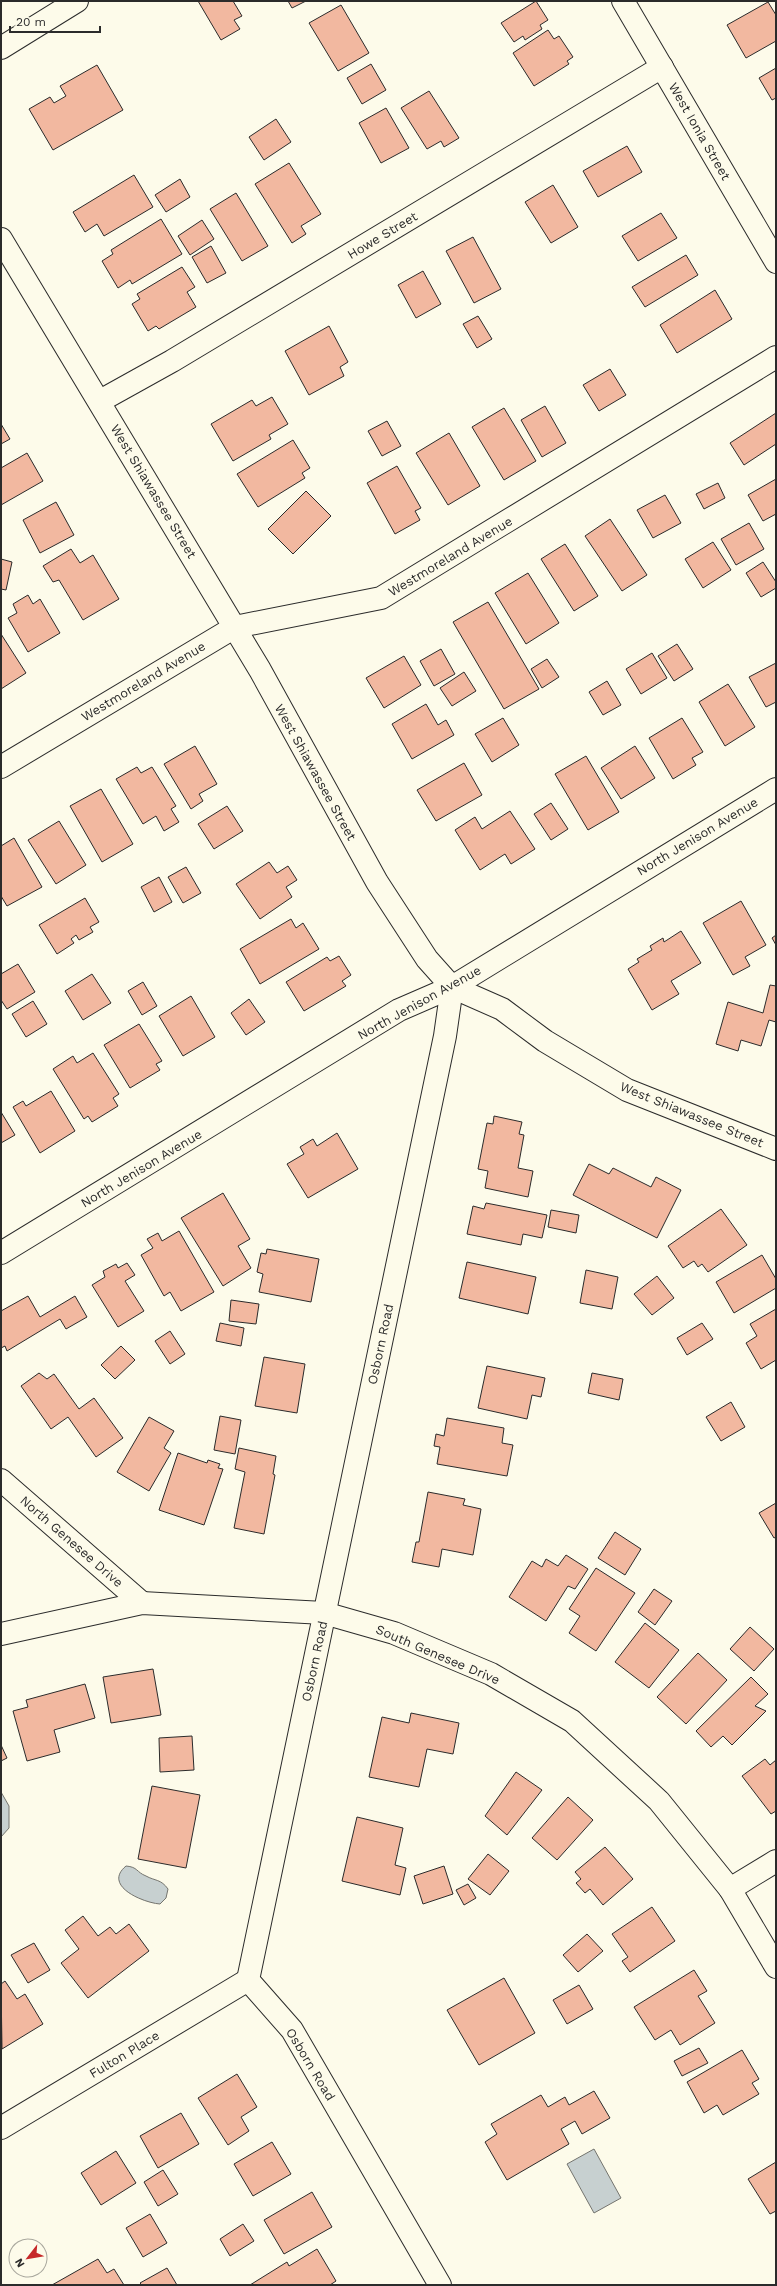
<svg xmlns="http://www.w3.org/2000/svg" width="777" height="2286" viewBox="0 0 777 2286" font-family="'Work Sans',sans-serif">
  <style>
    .water { fill: #c7d0d0; stroke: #74746e }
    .building { fill: #f2b8a0; stroke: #2b2b2b }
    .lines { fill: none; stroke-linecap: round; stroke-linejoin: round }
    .minor-casing { stroke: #2b2b2b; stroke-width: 24 }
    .minor { stroke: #fdfbea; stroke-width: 22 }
    .labels { text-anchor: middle; stroke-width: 3; stroke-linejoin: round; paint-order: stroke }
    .street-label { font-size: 13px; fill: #2b2b2b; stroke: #fdfbea }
  </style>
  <rect width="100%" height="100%" fill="#fdfbea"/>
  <g class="water">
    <path d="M1,1792L9,1806V1828L1,1837Z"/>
    <path d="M126,1866C138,1867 136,1872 146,1876C155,1881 161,1879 168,1889L166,1898L160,1904C144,1903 102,1886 126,1866Z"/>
    <path d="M594,2149L621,2198L594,2213L567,2164Z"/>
  </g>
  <g class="building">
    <path d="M198,1H233L242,16L234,20L240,29L221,40Z"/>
    <path d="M288,1H306L292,8Z"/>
    <path d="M536,1L548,20L540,25L542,29L525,40L523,36L514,42L501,23Z"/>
    <path d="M768,2L776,15V41L746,58L727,25Z"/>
    <path d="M341,5L369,53L338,71L309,23Z"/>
    <path d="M548,30L554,39L559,36L573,57L567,61L569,64L534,86L513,53Z"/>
    <path d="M371,64L386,90L362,104L347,78Z"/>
    <path d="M97,65L123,110L53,150L29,109L50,97L54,103L66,96L60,86Z"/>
    <path d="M776,68V98L772,100L759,78Z"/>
    <path d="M429,91L459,138L444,147L441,141L427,149L401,108Z"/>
    <path d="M386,108L409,148L381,163L359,123Z"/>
    <path d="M276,119L291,142L264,160L249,137Z"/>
    <path d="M627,146L642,172L598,197L583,171Z"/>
    <path d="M289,163L321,214L301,226L306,234L292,243L255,184Z"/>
    <path d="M134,175L153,207L104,236L97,224L85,232L73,212Z"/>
    <path d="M180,179L190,197L166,212L155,195Z"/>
    <path d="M553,185L578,227L551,243L525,202Z"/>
    <path d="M236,193L268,246L242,261L210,209Z"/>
    <path d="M661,213L677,238L638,261L622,236Z"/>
    <path d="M161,219L182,254L132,284L130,280L118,288L102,261L113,254L111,250Z"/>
    <path d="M202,220L214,239L190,255L178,236Z"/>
    <path d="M473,237L501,289L474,303L446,251Z"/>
    <path d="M211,246L226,273L207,283L192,257Z"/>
    <path d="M686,255L698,275L645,307L632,287Z"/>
    <path d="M182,267L195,287L187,292L196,307L159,329L156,326L148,331L132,304L140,299L137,294Z"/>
    <path d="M423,271L441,304L416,318L398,285Z"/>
    <path d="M715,290L732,319L677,353L660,325Z"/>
    <path d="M478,316L492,339L477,348L463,324Z"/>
    <path d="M329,326L348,362L340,367L344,376L309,395L285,351Z"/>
    <path d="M610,369L626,395L599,411L583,385Z"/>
    <path d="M272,397L288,424L269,435L271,439L233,461L211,424L252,400L256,406Z"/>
    <path d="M545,406L566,443L542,457L521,420Z"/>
    <path d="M504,408L536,461L504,480L472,427Z"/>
    <path d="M776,413V444L744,465L730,443Z"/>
    <path d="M387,421L401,446L382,456L368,431Z"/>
    <path d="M1,424L10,439L1,444Z"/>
    <path d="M449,433L480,486L448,505L416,453Z"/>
    <path d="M293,440L310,468L302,473L305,478L258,507L237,474Z"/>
    <path d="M27,453L43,481L1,505V468Z"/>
    <path d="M397,466L421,508L415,511L420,520L395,534L367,483Z"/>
    <path d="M776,479V514L763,521L748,495Z"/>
    <path d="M718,483L725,498L704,509L696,494Z"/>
    <path d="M306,491L331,516L293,554L268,529Z"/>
    <path d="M665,495L681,523L653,538L637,510Z"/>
    <path d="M56,502L74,535L40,553L23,520Z"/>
    <path d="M610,519L647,575L622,591L585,536Z"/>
    <path d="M749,523L764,549L736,565L721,539Z"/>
    <path d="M713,542L731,570L703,588L685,559Z"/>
    <path d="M565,544L598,596L574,611L541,559Z"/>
    <path d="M71,549L80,563L93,555L119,599L83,620L59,580L53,582L43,566Z"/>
    <path d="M1,559L12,562L6,590L1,589Z"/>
    <path d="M763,562L776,582V588L761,597L746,573Z"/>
    <path d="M528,573L559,623L526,644L495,593Z"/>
    <path d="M28,595L33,604L40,599L60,633L28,652L8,618L17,613L13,604Z"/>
    <path d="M488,602L539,689L504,709L453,622Z"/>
    <path d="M1,634L26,673L1,689Z"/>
    <path d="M677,644L693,669L674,681L658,656Z"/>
    <path d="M441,649L455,674L434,686L420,661Z"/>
    <path d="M652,653L667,678L641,694L626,669Z"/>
    <path d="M404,656L421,685L384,708L366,678Z"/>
    <path d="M547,659L559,677L542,688L531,669Z"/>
    <path d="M776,663V702L766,707L749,677Z"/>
    <path d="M464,672L476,691L452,706L440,688Z"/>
    <path d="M607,681L621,705L603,715L589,692Z"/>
    <path d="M728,684L755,727L725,746L699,702Z"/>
    <path d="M426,704L438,725L446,720L454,735L412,759L392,724Z"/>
    <path d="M503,718L519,745L492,762L475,734Z"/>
    <path d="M682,718L703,752L692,758L696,765L673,779L649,738Z"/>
    <path d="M195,746L217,784L199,794L203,801L191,809L164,764Z"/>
    <path d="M635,746L655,778L621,799L601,768Z"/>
    <path d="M586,756L619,812L588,830L555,774Z"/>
    <path d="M464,763L482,795L436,821L417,790Z"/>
    <path d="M137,767L141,773L152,767L176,806L171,809L179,822L164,831L156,816L143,824L116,779Z"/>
    <path d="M101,789L133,844L102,862L70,806Z"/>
    <path d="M551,803L568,829L551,840L534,814Z"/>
    <path d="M227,806L243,831L214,849L198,824Z"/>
    <path d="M510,811L535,849L511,864L505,854L480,870L455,830L475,817L482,829Z"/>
    <path d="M59,821L86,865L56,884L28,840Z"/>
    <path d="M14,838L42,887L7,906L1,896V846Z"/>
    <path d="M269,862L277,873L288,866L297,880L286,887L292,897L260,919L236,884Z"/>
    <path d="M186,867L201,893L183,903L168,877Z"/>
    <path d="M159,877L172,902L154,912L141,887Z"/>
    <path d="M85,898L99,922L90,927L93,932L79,940L76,935L71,939L74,943L57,954L39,925Z"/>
    <path d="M741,901L766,945L745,957L750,966L733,975L703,923Z"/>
    <path d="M291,919L296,928L303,923L319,949L260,984L240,949Z"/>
    <path d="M681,931L701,963L671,981L679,994L652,1010L628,969L639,962L637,959L652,950L650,946L663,938L664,942Z"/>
    <path d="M776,935V945L772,938Z"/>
    <path d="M339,956L351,975L342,981L346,986L304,1011L286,982L327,957L330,961Z"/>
    <path d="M18,964L35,992L7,1009L1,1000V974Z"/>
    <path d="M92,974L111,1003L83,1020L65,991Z"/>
    <path d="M143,982L157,1006L142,1015L128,991Z"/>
    <path d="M770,985L776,986V1022L769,1020L761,1046L741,1040L738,1051L716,1044L728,1002L763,1013Z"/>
    <path d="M191,996L215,1037L183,1056L159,1016Z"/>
    <path d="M249,999L265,1022L246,1035L231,1013Z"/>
    <path d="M33,1001L47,1024L26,1037L12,1014Z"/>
    <path d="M139,1024L162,1061L156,1064L160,1070L130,1088L104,1045Z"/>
    <path d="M93,1053L119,1094L113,1098L118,1106L92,1122L88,1116L84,1119L53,1069L73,1056L77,1063Z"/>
    <path d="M51,1091L75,1131L40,1153L13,1107L23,1101L26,1106Z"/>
    <path d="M1,1112L15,1135L1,1143Z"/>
    <path d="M494,1116L522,1122L519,1134L524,1135L518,1168L533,1171L528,1197L485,1188L488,1171L478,1169L487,1123L493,1124Z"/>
    <path d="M337,1133L358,1169L308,1198L287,1164L304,1154L300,1147L313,1139L317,1146Z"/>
    <path d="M589,1164L609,1174L613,1168L651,1187L656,1177L681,1190L657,1238L573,1195Z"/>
    <path d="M223,1193L250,1239L238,1246L251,1268L223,1286L181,1218Z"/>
    <path d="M486,1203L547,1215L542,1238L523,1234L521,1245L467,1234L473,1206L484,1209Z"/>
    <path d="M721,1209L747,1245L708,1272L702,1264L698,1267L694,1261L683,1268L668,1246Z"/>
    <path d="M551,1210L579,1215L576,1233L548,1227Z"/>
    <path d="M179,1231L214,1292L181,1311L170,1292L164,1296L141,1255L153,1248L147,1239L158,1233L162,1241Z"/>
    <path d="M267,1249L319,1259L311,1302L259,1292L263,1274L257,1272L261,1253L266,1254Z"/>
    <path d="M762,1255L776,1279V1288L734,1313L716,1282Z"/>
    <path d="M467,1262L536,1277L528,1314L459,1298Z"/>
    <path d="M127,1263L135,1275L125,1281L144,1311L118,1327L92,1285L105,1277L103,1271L116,1264L118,1268Z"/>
    <path d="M586,1270L618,1277L612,1309L580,1303Z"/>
    <path d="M657,1276L674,1298L652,1315L634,1294Z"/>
    <path d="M28,1296L40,1317L75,1296L87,1317L66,1329L60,1319L7,1351L5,1346L1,1348V1311Z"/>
    <path d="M231,1300L259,1304L256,1324L229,1321Z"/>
    <path d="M776,1309V1360L761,1369L746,1343L757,1336L750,1324Z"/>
    <path d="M220,1323L244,1328L241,1346L216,1341Z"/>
    <path d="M702,1323L713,1339L687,1355L677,1338Z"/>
    <path d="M170,1331L185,1354L170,1364L155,1341Z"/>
    <path d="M121,1346L135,1360L115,1379L101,1365Z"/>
    <path d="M264,1357L305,1364L297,1413L255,1406Z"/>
    <path d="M487,1366L545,1378L541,1397L532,1395L527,1419L478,1408Z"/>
    <path d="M39,1373L47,1379L54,1374L79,1409L94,1398L123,1438L96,1457L68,1417L51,1429L21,1386Z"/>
    <path d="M592,1373L623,1379L619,1400L588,1393Z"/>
    <path d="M731,1402L745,1427L721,1441L706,1417Z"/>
    <path d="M220,1416L241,1420L235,1454L214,1450Z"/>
    <path d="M149,1417L174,1431L164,1448L171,1453L149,1491L117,1472Z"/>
    <path d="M447,1418L504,1428L502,1443L513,1445L507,1476L437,1464L440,1447L434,1446L436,1434L444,1436Z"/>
    <path d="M239,1448L276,1456L273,1474L275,1475L264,1534L234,1528L245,1472L235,1469Z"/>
    <path d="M178,1453L207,1463L208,1460L220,1464L218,1468L223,1469L204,1525L159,1510Z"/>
    <path d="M428,1492L465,1499L463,1505L481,1509L473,1555L442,1549L439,1567L412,1562L416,1542H419Z"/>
    <path d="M776,1503V1537L774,1538L759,1513Z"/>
    <path d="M615,1532L641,1549L625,1575L598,1558Z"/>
    <path d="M566,1555L588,1569L575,1589L568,1586L546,1621L509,1597L532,1561L542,1567L546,1559L558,1566Z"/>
    <path d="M596,1568L635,1593L596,1651L569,1633L580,1616L569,1609Z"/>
    <path d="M654,1589L672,1601L655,1625L638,1612Z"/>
    <path d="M645,1623L679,1650L649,1688L615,1662Z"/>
    <path d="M750,1627L774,1649L754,1671L730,1649Z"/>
    <path d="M698,1653L727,1680L686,1724L657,1697Z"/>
    <path d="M153,1669L161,1715L111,1723L103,1677Z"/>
    <path d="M751,1677L768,1694L755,1706L766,1711L732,1745L723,1736L711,1747L696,1731Z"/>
    <path d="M85,1684L95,1718L54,1730L60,1752L27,1761L13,1711L28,1707L26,1700Z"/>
    <path d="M411,1713L459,1723L453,1754L427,1749L419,1787L369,1777L382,1717L409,1723Z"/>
    <path d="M192,1736L194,1770L160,1772L159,1738Z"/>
    <path d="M1,1745L7,1758L1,1761Z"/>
    <path d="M765,1759L770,1765L776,1760V1811L771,1814L742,1776Z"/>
    <path d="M516,1772L542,1790L507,1835L485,1816Z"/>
    <path d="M152,1786L200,1795L186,1868L138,1859Z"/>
    <path d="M568,1797L593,1820L557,1860L532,1838Z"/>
    <path d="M357,1817L403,1828L395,1865L406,1868L400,1895L342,1881Z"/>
    <path d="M605,1847L633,1879L603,1905L590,1889L585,1893L576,1883L581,1879L575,1872Z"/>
    <path d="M488,1854L509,1871L490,1895L468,1879Z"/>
    <path d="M444,1866L453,1894L423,1904L414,1876Z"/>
    <path d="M468,1884L476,1898L464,1905L456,1890Z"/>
    <path d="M652,1907L675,1941L630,1972L622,1961L628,1957L612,1934Z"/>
    <path d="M83,1916L98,1936L110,1927L116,1934L129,1924L149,1951L88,1998L61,1963L79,1949L65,1930Z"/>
    <path d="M587,1934L603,1951L578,1972L563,1955Z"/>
    <path d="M34,1943L50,1970L28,1983L11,1955Z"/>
    <path d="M694,1970L707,1991L698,1996L715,2023L680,2045L671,2030L655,2040L634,2007Z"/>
    <path d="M504,1978L535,2033L479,2065L447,2010Z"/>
    <path d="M5,1981L17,1999L25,1994L43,2024L2,2049L1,1984Z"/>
    <path d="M579,1985L593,2009L567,2024L553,2000Z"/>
    <path d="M699,2048L708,2063L682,2076L674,2061Z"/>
    <path d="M742,2050L759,2079L752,2083L759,2094L723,2115L717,2105L704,2113L687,2082Z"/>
    <path d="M237,2074L257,2107L241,2117L249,2131L228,2145L198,2098Z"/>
    <path d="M594,2091L610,2118L582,2134L575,2121L561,2129L569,2144L507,2180L485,2142L497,2134L491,2124L541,2095L548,2107L565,2097L569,2105Z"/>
    <path d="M181,2113L199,2144L158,2168L140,2136Z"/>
    <path d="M272,2142L291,2174L253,2196L234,2164Z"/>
    <path d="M116,2151L136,2183L101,2205L81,2173Z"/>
    <path d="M776,2162V2211L770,2214L748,2179Z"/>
    <path d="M163,2170L178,2194L158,2206L144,2182Z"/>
    <path d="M312,2192L332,2227L284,2254L264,2220Z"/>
    <path d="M150,2214L167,2243L143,2257L126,2228Z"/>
    <path d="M243,2224L254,2241L230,2256L220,2239Z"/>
    <path d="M317,2249L336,2281L330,2285H250L287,2262L289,2266Z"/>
    <path d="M98,2259L107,2273L114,2269L124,2285H52Z"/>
    <path d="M167,2268L177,2285H142L140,2283Z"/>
  </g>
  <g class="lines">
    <defs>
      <g id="minor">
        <path d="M623,1L776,262"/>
        <path d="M1,48L77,1"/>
        <path d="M1,239L260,670L377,882L427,959L452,987L502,1009L545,1041L627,1090L776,1149"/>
        <path d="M100,401L172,361L662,67"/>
        <path d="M1,767L235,627L381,598L776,357"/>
        <path d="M1,1253L399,1010L452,987L776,789"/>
        <path d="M1,1480L142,1603"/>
        <path d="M1,1634L142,1603L324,1613L394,1633L491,1674L572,1721L659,1801L730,1889L776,1967"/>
        <path d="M730,1889L776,1861"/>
        <path d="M1,2128L248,1980"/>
        <path d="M440,2285L292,2030L248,1980L445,1036L452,987"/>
      </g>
    </defs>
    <use href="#minor" class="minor-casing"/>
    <use href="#minor" class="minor"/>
  </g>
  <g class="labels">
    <g class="street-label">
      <text transform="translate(700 131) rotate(60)" y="5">West Ionia Street</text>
      <text transform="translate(382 235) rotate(-31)" y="5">Howe Street</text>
      <text transform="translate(154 491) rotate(59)" y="5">West Shiawassee Street</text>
      <text transform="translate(450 556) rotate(-31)" y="5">Westmoreland Avenue</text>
      <text transform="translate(143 681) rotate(-31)" y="5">Westmoreland Avenue</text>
      <text transform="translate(316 772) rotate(61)" y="5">West Shiawassee Street</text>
      <text transform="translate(697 836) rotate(-31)" y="5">North Jenison Avenue</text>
      <text transform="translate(419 1002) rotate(-29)" y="5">North Jenison Avenue</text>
      <text transform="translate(692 1114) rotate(22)" y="5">West Shiawassee Street</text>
      <text transform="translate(141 1168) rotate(-31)" y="5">North Jenison Avenue</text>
      <text transform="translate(380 1344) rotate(-78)" y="5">Osborn Road</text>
      <text transform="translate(72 1541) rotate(41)" y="5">North Genesee Drive</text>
      <text transform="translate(438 1654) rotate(23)" y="5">South Genesee Drive</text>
      <text transform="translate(314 1661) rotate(-78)" y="5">Osborn Road</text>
      <text transform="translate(124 2054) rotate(-31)" y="5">Fulton Place</text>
      <text transform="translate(311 2064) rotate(59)" y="5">Osborn Road</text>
    </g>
  </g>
  <rect width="777" height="2286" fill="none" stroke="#2b2b2b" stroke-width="4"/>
  <g transform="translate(28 2258) rotate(239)"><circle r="19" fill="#fdfbea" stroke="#a9a89e"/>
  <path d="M0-3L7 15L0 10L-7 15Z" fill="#c62828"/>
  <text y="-6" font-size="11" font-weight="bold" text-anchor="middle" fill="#2b2b2b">N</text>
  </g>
  <path d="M10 26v6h90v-6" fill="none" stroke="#2b2b2b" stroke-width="2"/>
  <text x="16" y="26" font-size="12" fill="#2b2b2b" stroke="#fdfbea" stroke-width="3" paint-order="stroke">20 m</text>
</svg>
